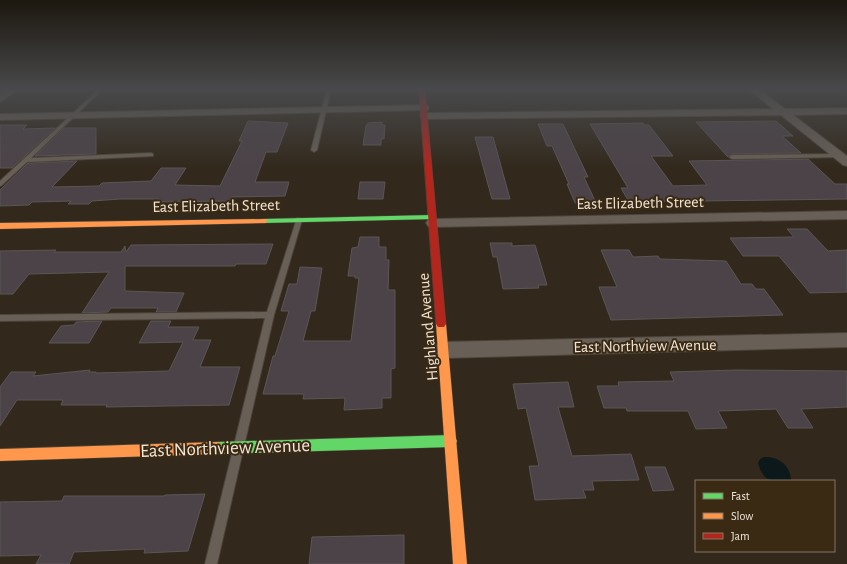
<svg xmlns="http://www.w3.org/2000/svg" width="847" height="564" viewBox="0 0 847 564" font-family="'Alegreya Sans',sans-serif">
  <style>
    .water { fill: #0d181a }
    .building { fill: #4c4349; stroke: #5b5655 }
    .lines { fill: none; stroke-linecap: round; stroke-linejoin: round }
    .lane-casing { stroke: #4c443b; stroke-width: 2 }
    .street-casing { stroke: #4c443b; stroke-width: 2 }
    .fast-casing { stroke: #4c443b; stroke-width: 1 }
    .slow-casing { stroke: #4c443b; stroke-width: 1 }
    .jam-casing { stroke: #4c443b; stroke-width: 1 }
    .lane { fill: #686057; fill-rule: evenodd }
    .street { fill: #686057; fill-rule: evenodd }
    .fast { fill: #63d668; fill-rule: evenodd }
    .slow { fill: #ff974d; fill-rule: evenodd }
    .jam { fill: #b3261e; fill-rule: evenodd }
    .labels { text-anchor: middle; stroke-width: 4; stroke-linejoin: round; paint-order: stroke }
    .street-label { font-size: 16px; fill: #f1e6d9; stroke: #3a2a14 }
    .near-street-label { font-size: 19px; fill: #f1e6d9; stroke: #3a2a14 }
  </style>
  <rect width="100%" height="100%" fill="#32291c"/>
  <path class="water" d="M764,457C778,456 790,465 791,479L790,481C771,481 764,483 758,463L760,459Z"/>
  <g class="building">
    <path d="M248,121L288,123L277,152H266L255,182H289L285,196L232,197L231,201L157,202L159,199H120L92,201L89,204H68L71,201L32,202L29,205L0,206V190L28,163L77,161L52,187L99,186L102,183L151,181L161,168H186L175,185L220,186L242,141H239Z"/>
    <path d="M776,121L793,136H782L801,153L732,154L728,157L696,122Z"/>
    <path d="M382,122V125H385L384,139H381V145H363L366,126L368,123Z"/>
    <path d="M643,123L644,125H649L673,156H651L673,186L707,185L689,161L808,159L835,184H847V199L629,202L621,188H628L590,124Z"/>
    <path d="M538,124H563L588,177H584L596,203H575L567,184H569L552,146H547Z"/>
    <path d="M0,125H27L23,129L55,128L12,168H0Z"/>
    <path d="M64,128H96V154L35,156Z"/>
    <path d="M475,137H493L510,199H492Z"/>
    <path d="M360,182H385L383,199H358Z"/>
    <path d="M787,229H807L828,251L847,250V292L810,293L779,256H743L730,238L794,237Z"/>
    <path d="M360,237H379V247H386V260H389L388,290H395V368L391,369V398H382V408L344,410L345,398L303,399L304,394H263L273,356H275L289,311H281L289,284H297L300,267L322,268L315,311H311L303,341H351L359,278H355V276H348L352,248L358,247Z"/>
    <path d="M490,243H512V246L535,245L547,285H538L539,288L503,289L497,257H493Z"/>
    <path d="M273,244L266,264H236L235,266H125V291L184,293L176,312H156L158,308H111L108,312L82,313L109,272L29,274L13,294H0V251L56,250L54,252H121L125,246L126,252L131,245Z"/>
    <path d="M601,250H629L633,257L658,256L660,259L726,261L741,284H752L756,289H764L783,315L611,320L599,287H617Z"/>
    <path d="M102,321L89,343H49L61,326L74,325L76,322Z"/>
    <path d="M151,321H171L168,327H199L193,340H211L200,367H240L229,405L106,407L107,405H61L63,400H17L0,426V387L11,372H36L33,376L90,370L89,372H96V373L169,371L183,342L139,343Z"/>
    <path d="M737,370L847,371V407L801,409L813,428H788L776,409L718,411L727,428L696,429L688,411H627L626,408H604L597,386H619L618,382L674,381L670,372Z"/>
    <path d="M568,382L574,407H558L572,456L631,454L639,480L592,481L594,490H583L586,498L535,500L529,466H539L526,408L518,409L513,384Z"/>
    <path d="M645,467H665L674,490L653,491Z"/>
    <path d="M205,494L188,551L144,553L145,549L74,552L69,564H36L41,555L0,556V502L62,501L64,496H164L165,495Z"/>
    <path d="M404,535V564H309L312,537Z"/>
  </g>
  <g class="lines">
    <defs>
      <g id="lane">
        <path d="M99,89H103L31,158L151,153L153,154V156L27,162L2,185L0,186V181Z"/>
        <path d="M327,89H331L317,150L314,152L311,150Z"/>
        <path d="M839,154L841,155V157L732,159L729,157L732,155Z"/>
        <path d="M297,218H299L302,220L274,315L217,564H205L265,318L0,321V315L267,312Z"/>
      </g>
      <g id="street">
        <path d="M8,89H19L0,102V94Z"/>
        <path d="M749,89H759L785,109L847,108V114L793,115L847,156V166L843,165L781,115L425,119L420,116L425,113L773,109Z"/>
        <path d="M424,105L428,106L429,108L428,110L0,120V114Z"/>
        <path d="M847,211V219L433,227L428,226L426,223L428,220L433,219Z"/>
        <path d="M847,333V347L443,358L437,355L434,350L437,345L443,342Z"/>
      </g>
      <g id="fast">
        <path d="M432,215H435L436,217L435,219L263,223L259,221L263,219Z"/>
        <path d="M451,435L455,437L457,441L455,445L451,447L217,454L213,452L211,448L213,444L217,442Z"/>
      </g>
      <g id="slow">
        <path d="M263,219H266L267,221L266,223L0,229V223Z"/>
        <path d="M441,320L444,321L446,324L467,564H453L436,324L438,321Z"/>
        <path d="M217,442L221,444L223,448L221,452L217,454L0,461V449Z"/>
      </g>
      <path id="jam" d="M419,89H425L446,324L444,327H438L436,324Z"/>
    </defs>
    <use href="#lane" class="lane-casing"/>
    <use href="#street" class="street-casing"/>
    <use href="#fast" class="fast-casing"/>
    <use href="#slow" class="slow-casing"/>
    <use href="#jam" class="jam-casing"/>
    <use href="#lane" class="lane"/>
    <use href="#street" class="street"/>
    <use href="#fast" class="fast"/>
    <use href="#slow" class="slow"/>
    <use href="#jam" class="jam"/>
  </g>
  <linearGradient id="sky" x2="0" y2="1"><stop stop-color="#1c170f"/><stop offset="0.53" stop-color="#49494b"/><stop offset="1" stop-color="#49494b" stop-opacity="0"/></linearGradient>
  <rect width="847" height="168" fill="url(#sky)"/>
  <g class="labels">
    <g class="street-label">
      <text transform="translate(640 202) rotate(-1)" y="6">East Elizabeth Street</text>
      <text transform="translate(216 205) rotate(-1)" y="6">East Elizabeth Street</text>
      <text transform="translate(427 327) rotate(-95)" y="6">Highland Avenue</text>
      <text transform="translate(645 345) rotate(-1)" y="6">East Northview Avenue</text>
    </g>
    <g class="near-street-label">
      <text transform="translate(225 447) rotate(-2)" y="7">East Northview Avenue</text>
    </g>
  </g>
  <rect x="695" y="480" width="140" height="72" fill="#3a2a14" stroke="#837563"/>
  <rect x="703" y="493" width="20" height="6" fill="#63d668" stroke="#837563"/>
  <text x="731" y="500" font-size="12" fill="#f1e6d9">Fast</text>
  <rect x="703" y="513" width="20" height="6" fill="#ff974d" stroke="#837563"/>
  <text x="731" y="520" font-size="12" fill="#f1e6d9">Slow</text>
  <rect x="703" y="533" width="20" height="6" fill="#b3261e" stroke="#837563"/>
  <text x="731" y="540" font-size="12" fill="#f1e6d9">Jam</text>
</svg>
